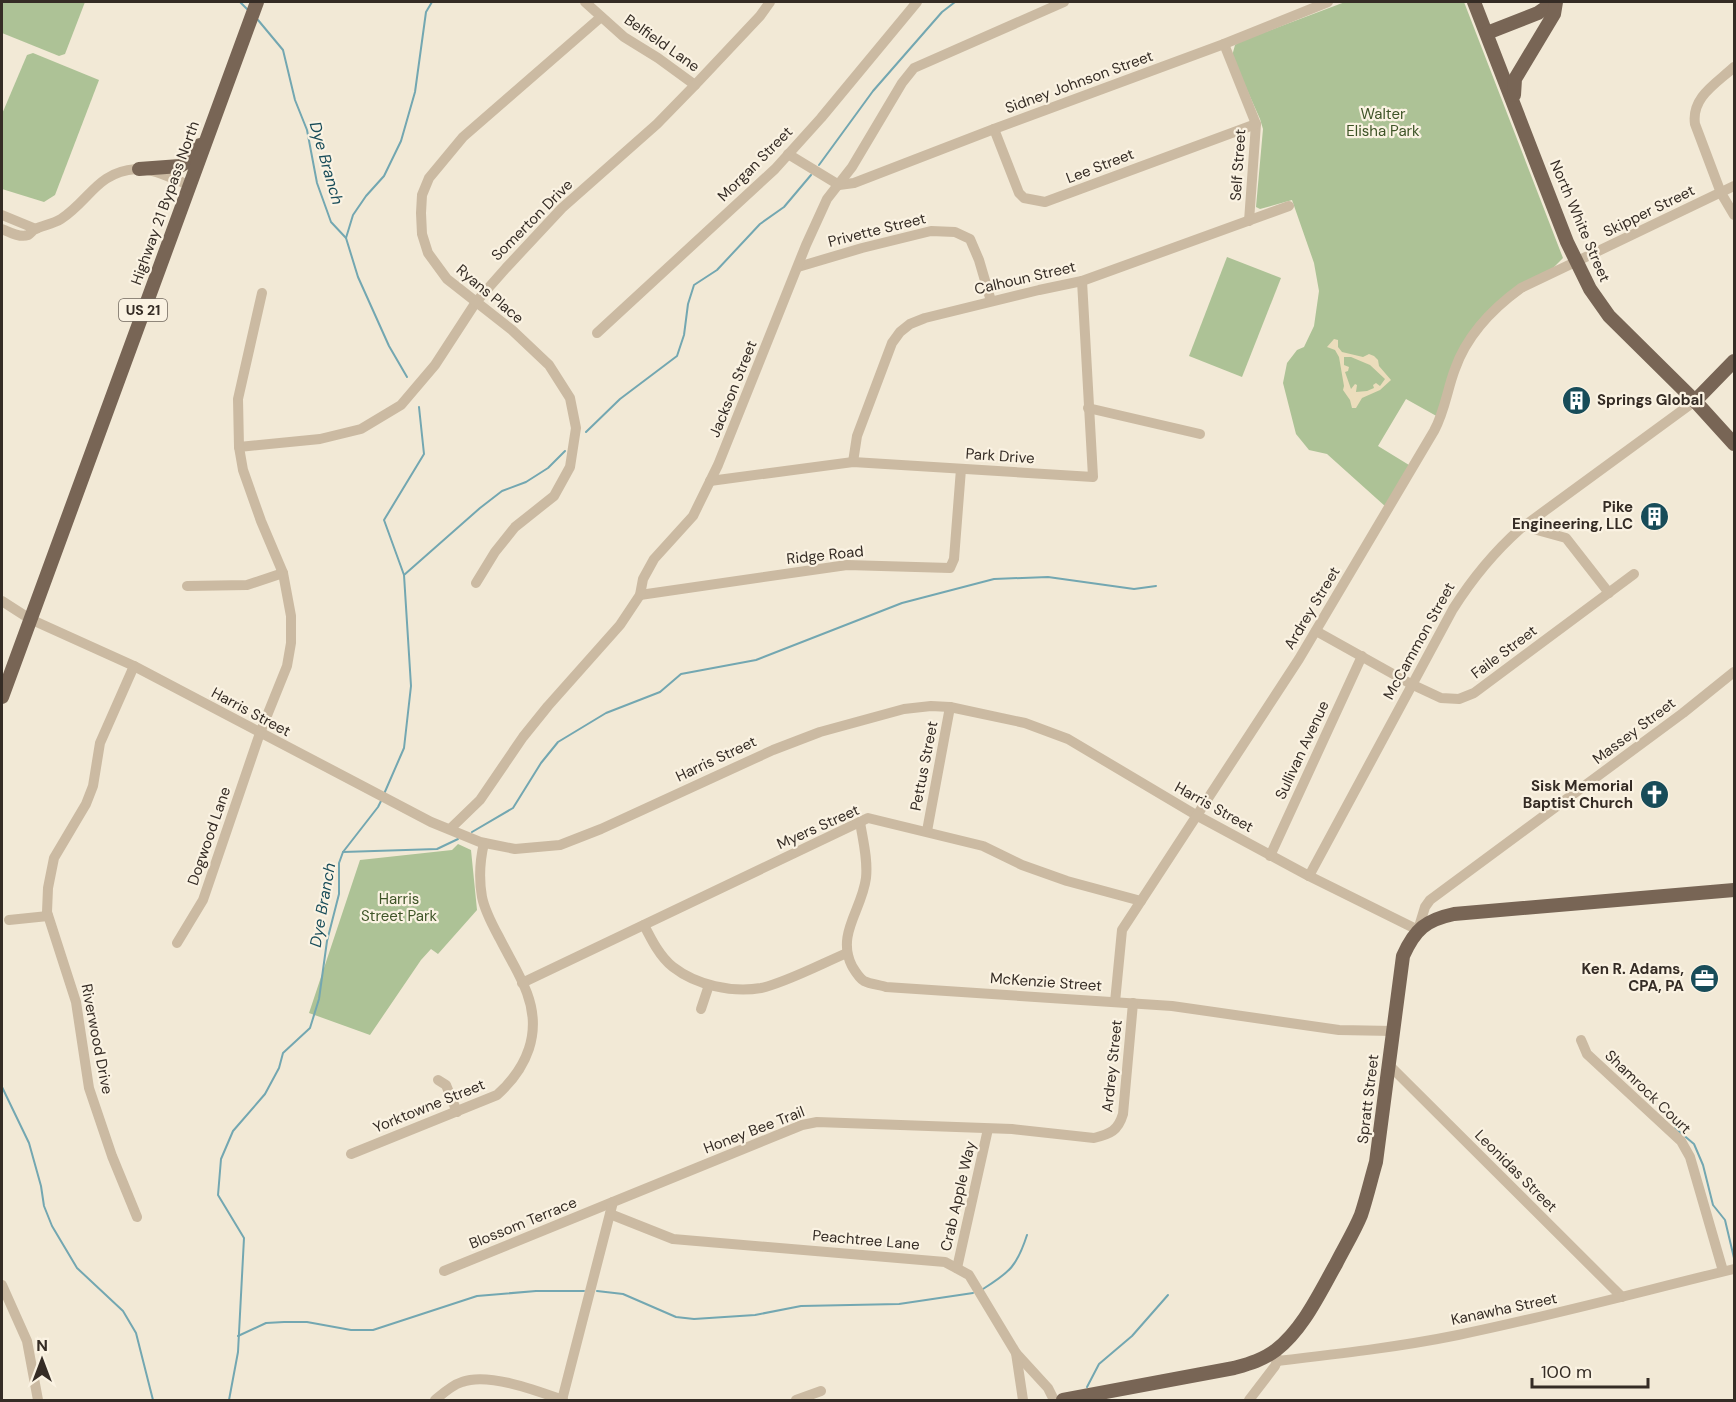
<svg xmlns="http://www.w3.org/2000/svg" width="1736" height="1402" viewBox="0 0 1736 1402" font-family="'DM Sans',sans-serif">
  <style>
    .green { fill: #adc296 }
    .plaza { fill: #ecddbc; fill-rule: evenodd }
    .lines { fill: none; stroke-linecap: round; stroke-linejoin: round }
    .stream { stroke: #73a7b1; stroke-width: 2 }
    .minor { stroke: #cbbaa2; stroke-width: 10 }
    .major { stroke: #786555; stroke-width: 14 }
    .labels { text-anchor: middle; stroke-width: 4.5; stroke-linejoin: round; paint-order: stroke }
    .shield { fill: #faf2e2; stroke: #70675e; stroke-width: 1.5 }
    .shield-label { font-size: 14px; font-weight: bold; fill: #352c25 }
    .street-label { font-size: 15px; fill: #352c25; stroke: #faf2e2 }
    .park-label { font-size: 15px; fill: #3e5427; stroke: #faf2e2 }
    .poi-label { font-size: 15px; font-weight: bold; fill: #352c25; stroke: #faf2e2; text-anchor: end }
    .water-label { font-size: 16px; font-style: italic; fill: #184c59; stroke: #faf2e2 }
  </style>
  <rect width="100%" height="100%" fill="#f2e9d6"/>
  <g class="green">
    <path d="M2,2H85L65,54L59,56L2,33Z"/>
    <path d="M1345,2H1464L1563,258L1548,273L1476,328L1440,418L1406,399L1378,446L1409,465L1386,507L1327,454L1309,450L1296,434L1283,383L1287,363L1297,350L1304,347L1314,326L1319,291L1314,263L1292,200L1260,209L1256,207L1263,129L1260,119L1232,56L1235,45L1241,41Z"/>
    <path d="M33,53L99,80L55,195L44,202L2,189V114L27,55Z"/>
    <path d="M1227,257L1281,278L1242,377L1189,356Z"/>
    <path d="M458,844L471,850L477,910L438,954L431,949L421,960L370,1035L309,1013L360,860L452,850Z"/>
  </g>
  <path class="plaza" d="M1334,339L1338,340V347L1342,352L1363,357L1369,354L1374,356L1378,360L1379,366L1391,380L1380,390L1362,398L1356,408H1352L1350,400L1343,390L1344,386L1339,357L1335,350L1327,347ZM1344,357H1351L1370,365L1385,379L1380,386L1376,383L1373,385L1374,388L1367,391L1356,392L1357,385L1355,384L1351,389L1345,372L1348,371L1349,367L1344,365Z"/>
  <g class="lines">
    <g class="stream">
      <path d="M240,2L247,9"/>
      <path d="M258,20L283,50L295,100L307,130L317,183L331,222L346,238L358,277L389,346L407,377"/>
      <path d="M819,165L873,91L942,12L955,2"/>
      <path d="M346,238L353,215L366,196L384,176L401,141L415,92L426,12L432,2"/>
      <path d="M586,432L620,399L677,356L684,335L688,304L694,285L717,270L760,224L784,207L811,175"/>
      <path d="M404,575L480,508L502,491L526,482L548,468L565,451"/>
      <path d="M384,794L404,748L411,686L404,575L384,520L424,454L419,407"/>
      <path d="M472,832L513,808L541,763L558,742L606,713L660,692L681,674L756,660L902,603L994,579L1048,577L1134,589L1156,586"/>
      <path d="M343,852L437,849L458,839"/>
      <path d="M2,1087L29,1143L41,1186L44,1206L52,1226L77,1268L123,1311L136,1333L153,1400"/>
      <path d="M1675,1128L1694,1144L1703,1165L1713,1205L1725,1220L1734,1258"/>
      <path d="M983,1289C1010,1272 1017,1266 1027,1235"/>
      <path d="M597,1291L623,1294L676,1317L694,1319L755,1315L801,1306L899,1304L973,1293"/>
      <path d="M238,1336L266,1323L284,1322H307L351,1330H373L477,1296L536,1291H584"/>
      <path d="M1087,1387L1099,1364L1132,1336L1168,1295"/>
      <path d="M229,1400L238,1352L244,1238L218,1195L221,1159L233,1131L265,1094L279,1068L283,1053L310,1028L319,999L327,941L339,894V863L343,852L378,807L382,799"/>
    </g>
    <g class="minor">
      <path d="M585,2L624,37L658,58L695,85"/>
      <path d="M1224,44L1256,124L1249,221"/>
      <path d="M1734,67C1717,83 1691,97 1695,124L1721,193L1734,215"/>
      <path d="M994,129L1019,193L1024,198L1045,202L1256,124"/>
      <path d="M788,154L839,185L854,183L994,129L1224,44L1328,2"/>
      <path d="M2,215L36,229"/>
      <path d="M2,229C9,232 20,238 28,235C31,233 33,230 35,229C44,225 53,224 61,219C90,200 97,172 136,169C154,168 173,179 189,185"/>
      <path d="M798,267L862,248L931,231L955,232L970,239L979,260L991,301"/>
      <path d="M597,333L775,169L821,118L917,2"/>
      <path d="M1088,408L1200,434"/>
      <path d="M239,447L320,439L361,429L401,405L435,365L476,302L506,268L562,208L657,124L695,85L760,16L770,2"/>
      <path d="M853,462L857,436L892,343L900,332L910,324L925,318L1039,290L1082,281L1289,206"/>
      <path d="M710,481L853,462L1093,477L1082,281"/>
      <path d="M1529,523L1537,530L1566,538L1609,593"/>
      <path d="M476,583L495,552L515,527L554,496L570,467L576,428L570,398L549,365L512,330L447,279L428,253L422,234L421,213L422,195L429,178L463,137L601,17"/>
      <path d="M187,586L247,585L283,573"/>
      <path d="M640,595L847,565L950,568L954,559L961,469"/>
      <path d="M2,601L30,619L134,666L431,822L480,842L515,849L560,845L601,829L773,750L820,732L904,709L931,706L950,707L1025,723L1068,739L1196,815L1309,876L1418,930L1425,907L1430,900L1683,713L1734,672"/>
      <path d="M1316,631L1411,684L1441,698L1459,699L1474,693L1634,574"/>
      <path d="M134,666L100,743L93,786L86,804L54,858L48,888L47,912L76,1002L89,1088L112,1156L137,1217"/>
      <path d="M860,822C863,841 868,859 866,878C862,910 836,934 852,966C855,971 859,978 864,981C870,984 880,985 886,987L1172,1006L1339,1030L1393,1031"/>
      <path d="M450,829L480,800L523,737L548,706L620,625L640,595L643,579L654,559L693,516L718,465L806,245L827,199L852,167L902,83L914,68L1064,2"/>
      <path d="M927,831L950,707"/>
      <path d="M1270,856L1362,656"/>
      <path d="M1309,876L1453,609C1472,579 1493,553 1520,529L1695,401"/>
      <path d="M9,920L48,916"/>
      <path d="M644,925C651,939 660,957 673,967C696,985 732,993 761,988C785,983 823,963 847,953"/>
      <path d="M177,943L203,900L260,733L287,666L291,643V616L283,573L261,521L243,470L239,447L238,399L262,293"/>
      <path d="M522,983L868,818L983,846L1022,865L1067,881L1141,901"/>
      <path d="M1115,1002L1122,930L1299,659L1434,431C1445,411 1447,390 1455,369C1467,335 1492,309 1521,288L1734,186"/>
      <path d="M701,1009L709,985"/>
      <path d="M1581,1040L1587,1054L1681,1141L1690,1157L1723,1271"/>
      <path d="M1389,1065L1622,1297"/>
      <path d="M438,1080L446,1085L457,1112"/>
      <path d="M351,1154L497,1095C527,1068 542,1033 527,993C520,974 509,957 500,939C493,926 485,912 482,897C479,880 480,860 484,843"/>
      <path d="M610,1214L673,1239L945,1262L969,1275L1016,1353L1048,1388L1054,1400"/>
      <path d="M957,1268L988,1129"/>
      <path d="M444,1271L613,1202"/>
      <path d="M2,1285L27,1341L38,1400"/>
      <path d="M1016,1353L1023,1400"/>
      <path d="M1277,1361C1338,1354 1399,1347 1458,1335C1551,1316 1643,1291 1734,1269"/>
      <path d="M435,1400C442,1394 452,1385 462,1382C488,1372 538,1391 563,1400"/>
      <path d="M562,1400L613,1202L802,1125L817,1122L1012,1129L1094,1138C1110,1134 1118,1131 1123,1114L1133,1003"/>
      <path d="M796,1400L821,1391"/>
      <path d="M1249,1400L1275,1366L1277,1361L1276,1354"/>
    </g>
    <g class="major">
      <path d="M1474,2L1567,242L1590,289L1609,316L1695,401L1734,444"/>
      <path d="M1487,33L1538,13L1554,2"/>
      <path d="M1514,95L1515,79L1554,14L1556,2"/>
      <path d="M139,169L180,166L185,163L200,145"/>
      <path d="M1695,401L1734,361"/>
      <path d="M2,697L257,2"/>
      <path d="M1063,1400L1234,1368C1248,1364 1263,1360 1276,1350C1303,1329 1319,1294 1336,1264C1344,1248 1354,1232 1361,1215C1367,1197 1371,1179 1376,1162L1403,956C1415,929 1426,920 1454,914L1734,890"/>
    </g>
  </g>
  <defs>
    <symbol id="building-disc" viewBox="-11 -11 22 22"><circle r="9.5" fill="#184c59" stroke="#faf2e2"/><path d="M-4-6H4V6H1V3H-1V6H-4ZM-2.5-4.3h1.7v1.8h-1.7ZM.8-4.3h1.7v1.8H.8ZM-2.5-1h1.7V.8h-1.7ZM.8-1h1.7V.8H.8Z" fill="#fff"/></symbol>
    <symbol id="church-disc" viewBox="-11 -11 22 22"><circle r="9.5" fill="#184c59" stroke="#faf2e2"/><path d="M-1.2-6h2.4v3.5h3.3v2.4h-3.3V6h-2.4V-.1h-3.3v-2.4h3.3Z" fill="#fff"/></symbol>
    <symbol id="office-disc" viewBox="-11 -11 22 22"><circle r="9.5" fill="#184c59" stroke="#faf2e2"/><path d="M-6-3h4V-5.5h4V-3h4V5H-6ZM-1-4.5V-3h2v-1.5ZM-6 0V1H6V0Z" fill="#fff"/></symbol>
  </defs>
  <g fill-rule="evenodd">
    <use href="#building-disc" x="1560" y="384" width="33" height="33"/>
    <use href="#building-disc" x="1638" y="500" width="33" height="33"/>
    <use href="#church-disc" x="1638" y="778" width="33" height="33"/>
    <use href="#office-disc" x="1688" y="962" width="33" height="33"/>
  </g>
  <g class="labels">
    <rect class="shield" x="119" y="299" width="48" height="22" rx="4.5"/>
    <g class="shield-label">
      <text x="143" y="315">US 21</text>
    </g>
    <g class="street-label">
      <text transform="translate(662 43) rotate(35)" y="5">Belfield Lane</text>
      <text transform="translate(1079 82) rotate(-20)" y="5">Sidney Johnson Street</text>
      <text transform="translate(755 164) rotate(-45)" y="5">Morgan Street</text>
      <text transform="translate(1238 165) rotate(-86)" y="5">Self Street</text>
      <text transform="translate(1100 166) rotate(-21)" y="5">Lee Street</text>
      <text transform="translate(165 203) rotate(-70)" y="5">Highway 21 Bypass North</text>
      <text transform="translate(1649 211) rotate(-26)" y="5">Skipper Street</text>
      <text transform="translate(532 220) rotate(-45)" y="5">Somerton Drive</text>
      <text transform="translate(1580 221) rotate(67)" y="5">North White Street</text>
      <text transform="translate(877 230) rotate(-14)" y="5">Privette Street</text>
      <text transform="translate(1025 278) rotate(-13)" y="5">Calhoun Street</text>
      <text transform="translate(490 294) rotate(40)" y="5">Ryans Place</text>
      <text transform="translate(733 389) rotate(-68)" y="5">Jackson Street</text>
      <text transform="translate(1000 456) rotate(4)" y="5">Park Drive</text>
      <text transform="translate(825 555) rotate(-6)" y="5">Ridge Road</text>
      <text transform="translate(1312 608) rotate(-59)" y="5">Ardrey Street</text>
      <text transform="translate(1419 641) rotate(-61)" y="5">McCammon Street</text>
      <text transform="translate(1504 652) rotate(-37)" y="5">Faile Street</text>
      <text transform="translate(251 712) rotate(28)" y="5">Harris Street</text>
      <text transform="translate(1634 731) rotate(-37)" y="5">Massey Street</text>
      <text transform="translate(1302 750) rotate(-65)" y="5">Sullivan Avenue</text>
      <text transform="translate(716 759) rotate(-25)" y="5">Harris Street</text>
      <text transform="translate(924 766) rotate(-79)" y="5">Pettus Street</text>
      <text transform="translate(1214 807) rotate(29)" y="5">Harris Street</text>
      <text transform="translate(818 827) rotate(-24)" y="5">Myers Street</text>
      <text transform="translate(209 836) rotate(-71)" y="5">Dogwood Lane</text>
      <text transform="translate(1046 982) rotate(4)" y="5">McKenzie Street</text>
      <text transform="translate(97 1039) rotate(79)" y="5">Riverwood Drive</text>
      <text transform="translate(1112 1066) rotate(-84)" y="5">Ardrey Street</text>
      <text transform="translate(1648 1092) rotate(44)" y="5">Shamrock Court</text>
      <text transform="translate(1368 1099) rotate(-83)" y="5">Spratt Street</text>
      <text transform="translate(429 1106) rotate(-22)" y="5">Yorktowne Street</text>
      <text transform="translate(754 1130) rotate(-21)" y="5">Honey Bee Trail</text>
      <text transform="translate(1516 1171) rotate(45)" y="5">Leonidas Street</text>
      <text transform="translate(958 1196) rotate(-77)" y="5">Crab Apple Way</text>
      <text transform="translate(523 1223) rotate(-22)" y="5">Blossom Terrace</text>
      <text transform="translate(866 1240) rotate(5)" y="5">Peachtree Lane</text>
      <text transform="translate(1504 1309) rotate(-12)" y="5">Kanawha Street</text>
    </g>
    <g class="park-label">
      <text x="1383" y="119">Walter<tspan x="1383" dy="17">Elisha Park</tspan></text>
      <text x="399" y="904">Harris<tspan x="399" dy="17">Street Park</tspan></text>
    </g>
    <g class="poi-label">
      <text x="1597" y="405" text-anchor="start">Springs Global</text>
      <text x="1633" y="512">Pike<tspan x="1633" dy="17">Engineering, LLC</tspan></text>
      <text x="1633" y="791">Sisk Memorial<tspan x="1633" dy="17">Baptist Church</tspan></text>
      <text x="1684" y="974">Ken R. Adams,<tspan x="1684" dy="17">CPA, PA</tspan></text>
    </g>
    <g class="water-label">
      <text transform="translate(327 163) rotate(74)" y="6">Dye Branch</text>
      <text transform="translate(322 905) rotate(-80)" y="6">Dye Branch</text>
    </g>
  </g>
  <rect width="1736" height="1402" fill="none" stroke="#352c25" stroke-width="6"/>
  <g transform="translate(42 1360)" stroke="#faf2e2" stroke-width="4.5" paint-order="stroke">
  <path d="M0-4.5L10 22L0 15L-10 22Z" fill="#352c25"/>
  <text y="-9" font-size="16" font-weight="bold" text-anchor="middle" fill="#352c25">N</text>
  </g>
  <path d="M1532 1378v9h116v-9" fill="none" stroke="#352c25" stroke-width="3"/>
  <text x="1541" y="1378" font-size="18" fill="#352c25" stroke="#faf2e2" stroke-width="4.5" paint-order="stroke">100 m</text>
</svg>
